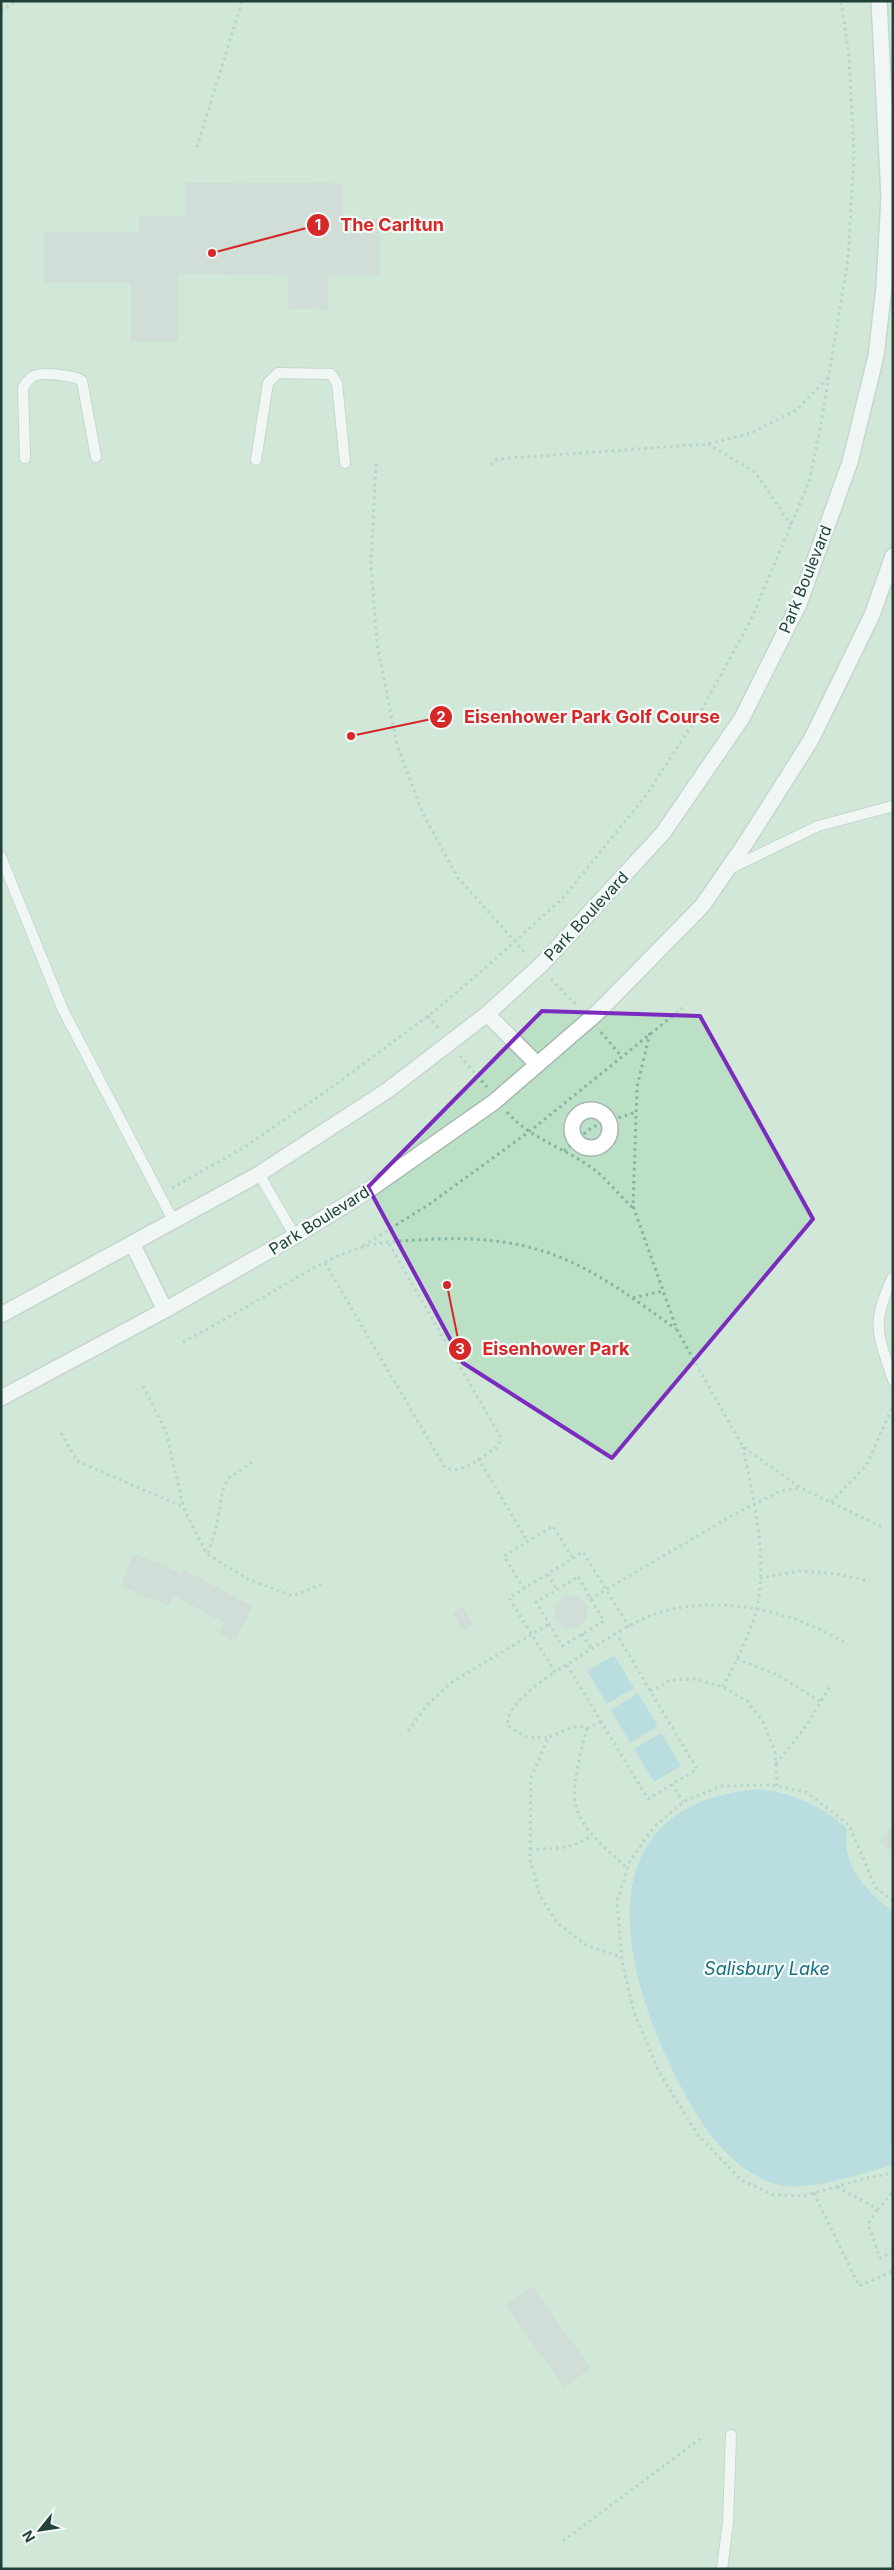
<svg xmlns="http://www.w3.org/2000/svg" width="894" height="2570" viewBox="0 0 894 2570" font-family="Inter,sans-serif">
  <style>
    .green { fill: #bbe0c5 }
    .water { fill: #88cad6 }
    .building { fill: #b8c9c2; stroke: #b5c8c0 }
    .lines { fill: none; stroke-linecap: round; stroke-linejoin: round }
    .service-casing { stroke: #a5b7b1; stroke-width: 12 }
    .pedestrian-casing { stroke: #a5b7b1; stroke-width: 18 }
    .minor-casing { stroke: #a5b7b1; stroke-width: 18 }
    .tertiary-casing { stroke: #a5b7b1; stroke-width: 18 }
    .path { stroke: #82b4a4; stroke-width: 3; stroke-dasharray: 2.5 4; stroke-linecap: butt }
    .service { stroke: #fff; stroke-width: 10 }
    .pedestrian { stroke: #fff; stroke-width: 15 }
    .minor { stroke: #fff; stroke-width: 15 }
    .tertiary { stroke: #fff; stroke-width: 15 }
    .marked { fill: none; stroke: #7b2cbf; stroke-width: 4; stroke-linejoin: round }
    .labels { text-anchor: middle; stroke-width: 4.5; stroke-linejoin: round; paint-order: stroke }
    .street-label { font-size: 16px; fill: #214139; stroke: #f4faf7 }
    .water-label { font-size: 18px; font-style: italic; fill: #177082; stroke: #f4faf7 }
    .leader { fill: none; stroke: #d62828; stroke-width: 2 }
    .callout-dot { fill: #d62828; stroke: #f4faf7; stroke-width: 2 }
    .mark-label { font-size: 15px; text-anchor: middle; font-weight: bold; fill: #fff }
    .callout-label { font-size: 18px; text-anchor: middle; font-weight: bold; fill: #d62828; stroke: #f4faf7; stroke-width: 4.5; stroke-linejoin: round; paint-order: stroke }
  </style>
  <rect width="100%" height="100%" fill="#e3eee9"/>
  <rect class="green" x="1" y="1" width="892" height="2568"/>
  <g class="water">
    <path d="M614,1655L634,1688L607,1704L587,1671Z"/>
    <path d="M638,1693L658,1726L630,1743L611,1710Z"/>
    <path d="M661,1733L681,1766L654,1782L634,1749Z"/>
    <path d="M757,1789C793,1793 820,1805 847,1828C841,1865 865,1891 893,1911V2145L890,2146L893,2165C863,2173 808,2192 779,2185C725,2171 692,2111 670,2065C617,1954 591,1805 757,1789Z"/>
  </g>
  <g class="building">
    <path d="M187,183L342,184V218L379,219V275H328V309L289,308V275L178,273V341H131L132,282H45V232L140,233V217H187Z"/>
    <path d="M134,1554L182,1574L184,1570L252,1607L234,1641L219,1633L225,1623L174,1595L169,1605L121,1586Z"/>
    <circle cx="571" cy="1612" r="16"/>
    <path d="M463,1607L473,1625L463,1630L453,1613Z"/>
    <path d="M893,1826V1852L880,1841Z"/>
    <path d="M532,2287L590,2368L564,2387L506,2305Z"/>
  </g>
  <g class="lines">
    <defs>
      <g id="service">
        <path d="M25,458L23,388C26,383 28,379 34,376C43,372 74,375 82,381L96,457"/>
        <path d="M256,460L268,383L278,373L331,374L337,383L345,463"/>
        <path d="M1,857L63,1010L174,1222"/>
        <path d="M729,869L818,826L893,806"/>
        <path d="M259,1174L295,1236"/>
        <path d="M893,1277C870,1324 878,1334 893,1380"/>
        <path d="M722,2569L728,2522L731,2435"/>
      </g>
      <circle id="pedestrian" cx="591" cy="1129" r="19"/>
      <g id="minor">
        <path d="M487,1014L537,1064"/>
        <path d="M133,1245L165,1310"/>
      </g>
      <g id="tertiary">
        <path d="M1,1315L259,1174L388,1090L487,1014L543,963L663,833L742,718L799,604L850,462L876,356L884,287L889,197L879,1"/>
        <path d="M1,1398L165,1310L295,1236L363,1194L494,1102L597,1013L702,906L745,844L811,740L872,615L893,556"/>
      </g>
    </defs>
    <use href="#service" class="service-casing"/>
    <use href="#pedestrian" class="pedestrian-casing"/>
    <use href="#minor" class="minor-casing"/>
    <use href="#tertiary" class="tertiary-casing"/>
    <g class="path">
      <path d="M1,11L16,1"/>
      <path d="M197,147L242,1"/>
      <path d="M708,444L755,472L791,525"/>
      <path d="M376,464L371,564L377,643L397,745L423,814L458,878L527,955"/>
      <path d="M491,465L497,459L708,444L751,433L796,410L828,378"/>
      <path d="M551,979L578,1007"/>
      <path d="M428,1016L439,1029"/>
      <path d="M601,1032L621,1056"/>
      <path d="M650,1033L637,1087L633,1206L677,1330L743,1447L801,1488L884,1528"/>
      <path d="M460,1056L487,1087"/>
      <path d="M507,1112C530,1139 568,1149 596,1171C609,1182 621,1197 634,1209"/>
      <path d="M564,1151L592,1127L636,1112"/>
      <path d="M172,1188L243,1148L331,1088L433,1012L484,969L564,897L647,794L701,711L750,622L809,482L822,418L848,259L854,155L849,56L841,1"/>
      <path d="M363,1246L431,1203L530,1131L685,1006"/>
      <path d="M325,1263L444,1466C458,1478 483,1456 496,1448L500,1442V1436L388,1242"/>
      <path d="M633,1298L663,1291"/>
      <path d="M183,1342C213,1326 243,1309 272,1292C300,1276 329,1257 360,1248C384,1240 410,1241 435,1239C546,1235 590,1267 676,1329"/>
      <path d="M143,1386L166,1431L183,1506"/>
      <path d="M61,1433L77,1461L183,1507L207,1554L248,1579L293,1596L323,1584"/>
      <path d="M478,1458L528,1542"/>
      <path d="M831,1502L866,1466L893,1406"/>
      <path d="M208,1553L216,1529L223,1489L229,1478L252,1462"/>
      <path d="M548,1574L557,1590"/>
      <path d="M578,1577L604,1621L562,1646L536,1602Z"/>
      <path d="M760,1578L799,1571L837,1574L870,1581"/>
      <path d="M524,1589L504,1556L553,1526L573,1559"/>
      <path d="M590,1599L731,1516L781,1491L800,1488"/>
      <path d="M629,1627L583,1552L509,1598L555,1672C585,1654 629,1621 661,1612C704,1599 758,1605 800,1621C816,1627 832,1636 848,1644"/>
      <path d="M582,1634L592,1650"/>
      <path d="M737,1659L778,1675L821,1702"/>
      <path d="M567,1665L648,1799L697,1769L617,1635"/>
      <path d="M723,1687C738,1657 758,1621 760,1587C764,1540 752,1492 743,1447"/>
      <path d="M650,1691L671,1680L694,1679L723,1687L747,1701L762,1720L775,1752L777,1786"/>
      <path d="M601,1722L587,1728C574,1723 560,1733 548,1738L531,1778L530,1859L540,1896L557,1923L586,1945L621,1957"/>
      <path d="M587,1728C567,1807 565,1813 627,1868"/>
      <path d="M408,1731L427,1705L452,1682L549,1624"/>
      <path d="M547,1738L526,1737L508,1726C503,1708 541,1681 555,1672"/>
      <path d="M776,1764L806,1726L831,1685"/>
      <path d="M672,1784L683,1802"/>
      <path d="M530,1849C554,1849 572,1849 592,1836"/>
      <path d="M893,1901L876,1888L849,1825L806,1792L772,1785L721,1786L683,1802L653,1828L630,1861L617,1901L622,1961L634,2012L659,2072L697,2134L741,2180L774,2195L803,2196L867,2178L893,2173"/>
      <path d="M837,2187L878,2209L893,2192"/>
      <path d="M814,2193L859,2286L893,2271"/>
      <path d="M877,2210L868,2224L880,2258L893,2251"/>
      <path d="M563,2541L704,2436"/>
    </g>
    <use href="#service" class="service"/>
    <use href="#pedestrian" class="pedestrian"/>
    <use href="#minor" class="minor"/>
    <use href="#tertiary" class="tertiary"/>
  </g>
  <path d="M0 0H894V2570H0ZM542,1011L700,1016L813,1219L612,1458L463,1363L368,1187Z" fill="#e3eee9" fill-opacity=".55" fill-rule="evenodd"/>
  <path class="marked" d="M542,1011L700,1016L813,1219L612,1458L463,1363L368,1187Z"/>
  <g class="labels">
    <g class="street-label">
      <text transform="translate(805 579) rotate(-68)" y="6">Park Boulevard</text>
      <text transform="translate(586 916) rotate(-47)" y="6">Park Boulevard</text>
      <text transform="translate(319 1220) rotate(-32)" y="6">Park Boulevard</text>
    </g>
    <g class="water-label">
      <text x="767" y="1975">Salisbury Lake</text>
    </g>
  </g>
  <path class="leader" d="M212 253L318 225M351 736L441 717M447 1285L460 1349"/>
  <g class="callout-dot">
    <circle cx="212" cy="253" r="5"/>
    <circle cx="351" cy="736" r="5"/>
    <circle cx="447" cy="1285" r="5"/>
    <circle cx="318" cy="225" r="12"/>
    <circle cx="441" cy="717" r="12"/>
    <circle cx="460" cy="1349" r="12"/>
  </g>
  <g class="mark-label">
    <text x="318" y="230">1</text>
    <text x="441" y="722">2</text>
    <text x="460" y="1354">3</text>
  </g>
  <g class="callout-label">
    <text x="392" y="231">The Carltun</text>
    <text x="592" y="723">Eisenhower Park Golf Course</text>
    <text x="556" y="1355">Eisenhower Park</text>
  </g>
  <rect width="894" height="2570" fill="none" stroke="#214139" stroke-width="5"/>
  <g transform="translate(40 2530) rotate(240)" stroke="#f4faf7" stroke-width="4" paint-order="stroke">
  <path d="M0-4L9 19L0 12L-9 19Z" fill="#214139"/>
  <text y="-8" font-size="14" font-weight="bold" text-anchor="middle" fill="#214139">N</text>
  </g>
</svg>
